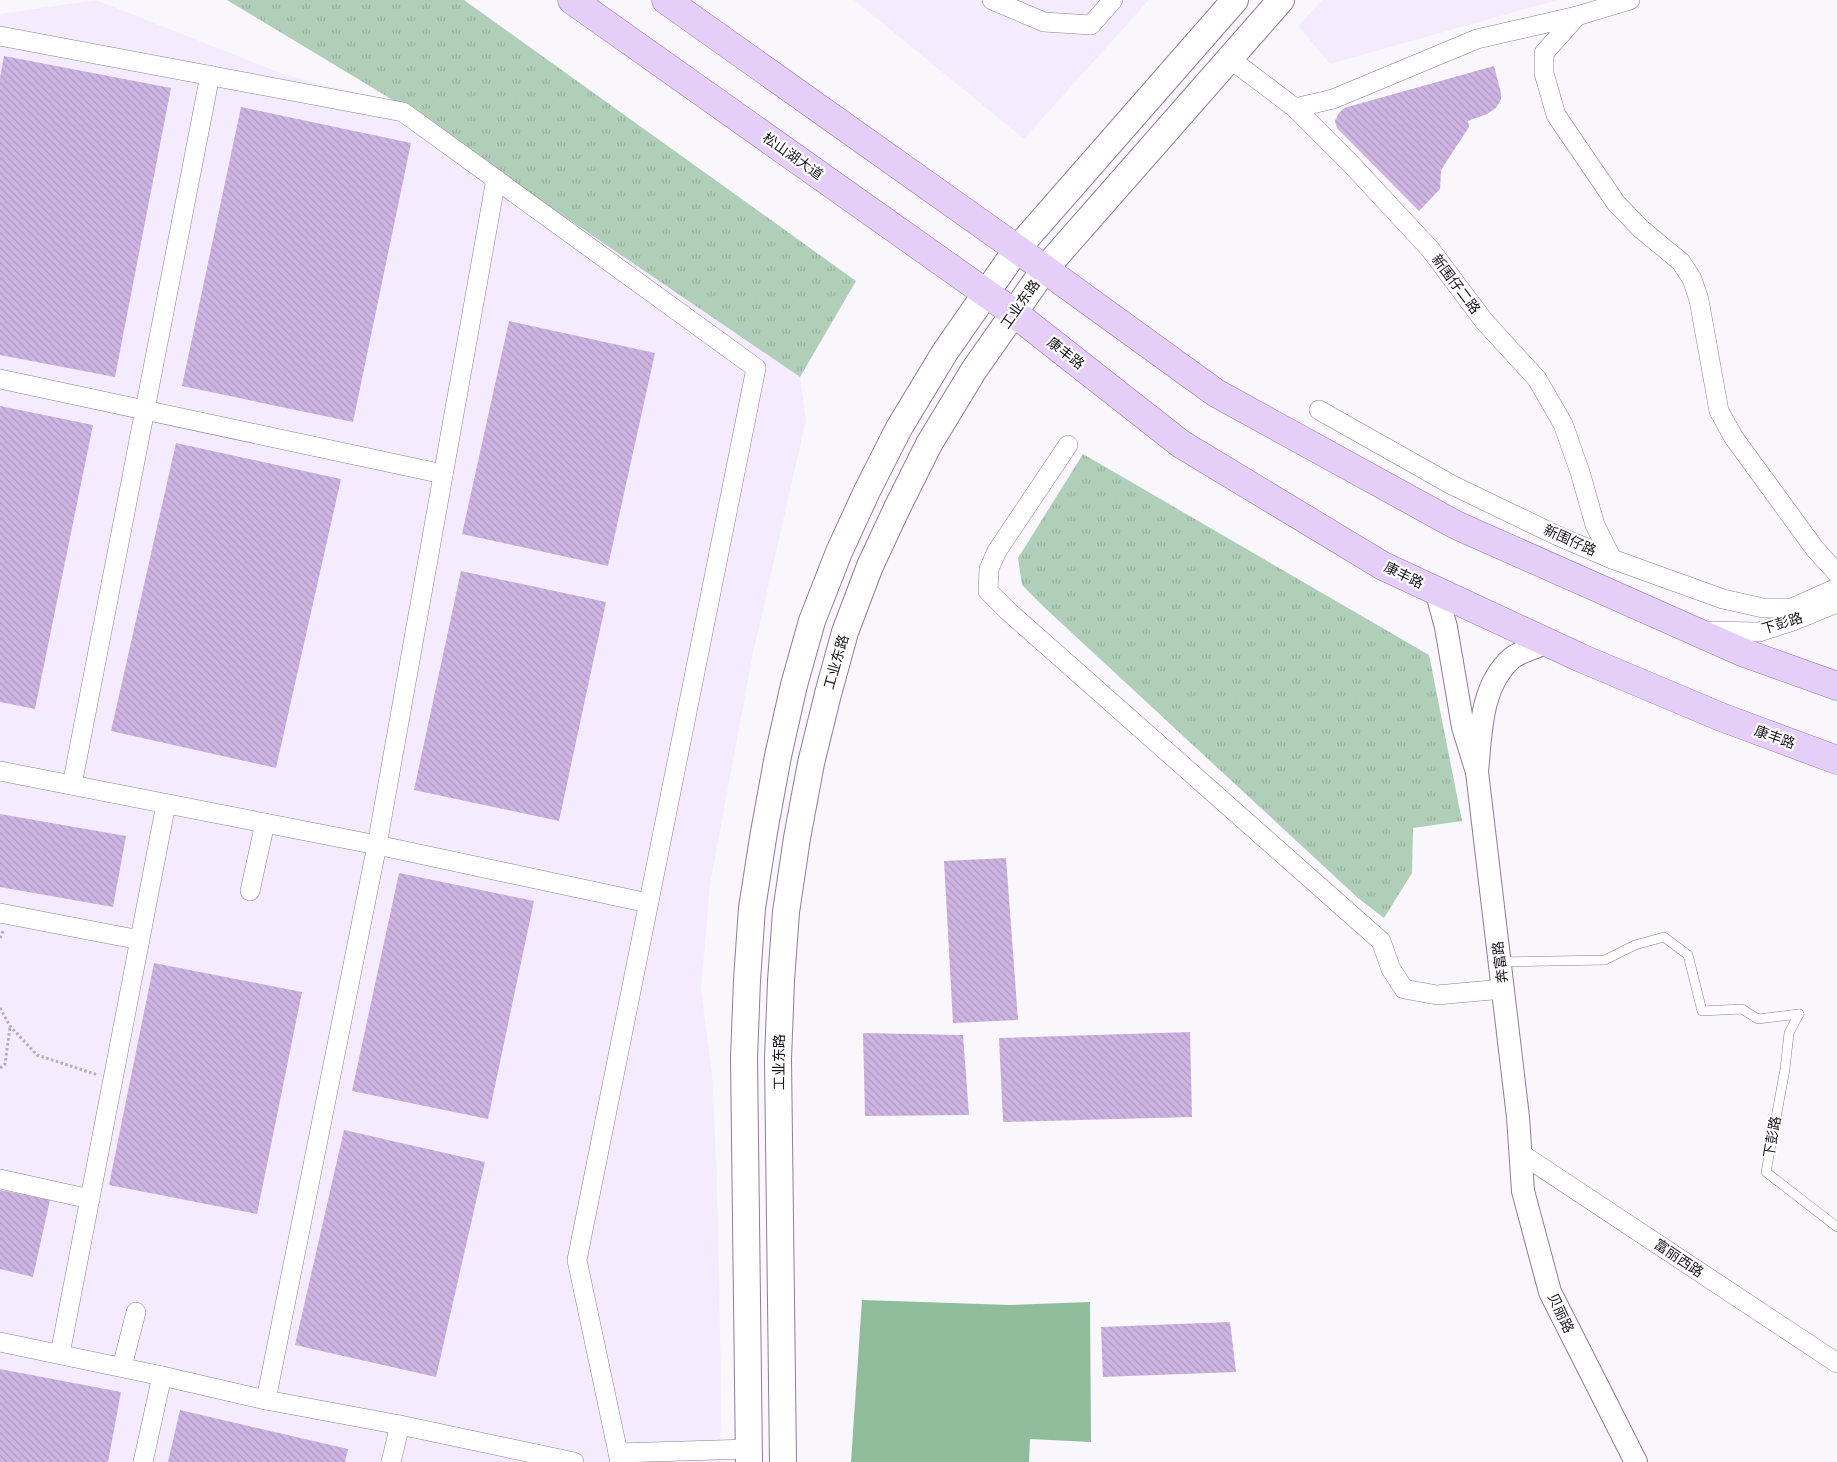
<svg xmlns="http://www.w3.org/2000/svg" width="1837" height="1462" viewBox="0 0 1837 1462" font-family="Montserrat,'Noto Sans SC',sans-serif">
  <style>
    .built { fill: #f5ebff }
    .park { fill: url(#park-tufts) }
    .water { fill: #8fbd9b }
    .building { fill: url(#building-back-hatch) }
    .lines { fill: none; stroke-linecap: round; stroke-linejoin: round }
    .service-casing { stroke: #8c7f96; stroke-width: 10 }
    .minor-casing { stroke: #8c7f96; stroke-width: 20 }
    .tertiary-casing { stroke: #8c7f96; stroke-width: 24 }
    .secondary-casing { stroke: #8c7f96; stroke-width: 28 }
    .primary-casing { stroke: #9177a7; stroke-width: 29 }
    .path { stroke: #b2afb5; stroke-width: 3; stroke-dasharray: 2.5 2.5; stroke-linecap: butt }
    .service { stroke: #fff; stroke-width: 9 }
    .minor { stroke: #fff; stroke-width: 19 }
    .tertiary { stroke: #fff; stroke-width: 22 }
    .secondary { stroke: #fff; stroke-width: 26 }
    .primary { stroke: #e5cef7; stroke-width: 28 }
    .labels { text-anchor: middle; stroke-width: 4.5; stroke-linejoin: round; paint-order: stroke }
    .street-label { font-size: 14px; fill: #17131b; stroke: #fff }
  </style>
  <defs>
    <pattern id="park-tufts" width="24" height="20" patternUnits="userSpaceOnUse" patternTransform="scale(1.25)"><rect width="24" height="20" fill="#b0cfb8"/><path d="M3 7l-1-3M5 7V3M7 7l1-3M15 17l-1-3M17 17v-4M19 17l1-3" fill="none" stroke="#97b19e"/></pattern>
    <pattern id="building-back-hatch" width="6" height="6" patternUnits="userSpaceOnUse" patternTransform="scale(1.25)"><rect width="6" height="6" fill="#cdb4e2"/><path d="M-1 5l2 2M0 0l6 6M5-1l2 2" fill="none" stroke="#af9ac1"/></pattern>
  </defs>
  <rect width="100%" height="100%" fill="#f9f7fc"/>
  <g class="built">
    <path d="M96,0L283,74L401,105L800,377L806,420L752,658L710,885L701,989L712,1074L717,1180L721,1384L720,1462H0V14Z"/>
    <path d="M854,0H1149L1024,139Z"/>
    <path d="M1322,0H1557L1330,64L1298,26Z"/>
  </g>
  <g class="park">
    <path d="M227,0H464L856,281L800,377L401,105Z"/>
    <path d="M1083,454L1429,655L1462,821L1413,828L1412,873L1384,918L1358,898L1045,608L1022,585L1018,558Z"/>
  </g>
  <path class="water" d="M862,1300L1010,1305L1090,1302L1091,1442L1030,1439L1029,1462H851Z"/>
  <g class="building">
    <path d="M4,56L171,88L115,377L0,355V78Z"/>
    <path d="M1494,66L1501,93V99L1496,108L1487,114L1468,121L1469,127L1441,170L1440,189L1419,211L1337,128L1335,121L1339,113L1344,108Z"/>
    <path d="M241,107L411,143L353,422L182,386Z"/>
    <path d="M509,321L655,353L608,566L462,534Z"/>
    <path d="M0,406L93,425L35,709L0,702Z"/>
    <path d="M176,443L341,479L276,768L111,731Z"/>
    <path d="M461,571L606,602L559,821L414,790Z"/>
    <path d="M0,814L126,836L113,907L0,887Z"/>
    <path d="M1006,858L1018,1020L953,1023L944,861Z"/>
    <path d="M399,873L534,901L488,1119L352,1091Z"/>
    <path d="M154,963L302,992L257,1214L109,1185Z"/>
    <path d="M1190,1032L1192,1117L1003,1122L999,1038Z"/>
    <path d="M863,1033L963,1035L969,1115L865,1116Z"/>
    <path d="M344,1130L485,1162L436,1377L295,1345Z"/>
    <path d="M0,1190L50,1200L33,1277L0,1269Z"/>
    <path d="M1230,1322L1236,1372L1103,1377L1101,1327Z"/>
    <path d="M0,1369L121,1392L108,1462H0Z"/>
    <path d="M180,1410L348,1449L345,1462H168Z"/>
  </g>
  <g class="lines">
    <defs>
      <g id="service">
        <path d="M1500,962L1605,960L1635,945L1664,937L1688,955L1702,1011L1742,1009L1758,1019L1799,1014"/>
        <path d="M1799,1014L1789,1033L1785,1069L1766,1172L1837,1227"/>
      </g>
      <g id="minor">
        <path d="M992,0L1044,22L1091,25L1113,0"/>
        <path d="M1577,16L1544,53V73L1556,115L1616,203L1641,229L1681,262L1692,279L1699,300L1719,411L1734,438L1815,549L1837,573"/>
        <path d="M0,36L403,112L756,368L577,1260L620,1462"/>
        <path d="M1229,58L1295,108L1351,164L1430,249L1484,321L1537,379L1563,424L1580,472L1595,525L1612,559"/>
        <path d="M1295,108L1333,99L1477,39L1577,16L1630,0"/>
        <path d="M496,179L377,845L648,903"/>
        <path d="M0,379L443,474"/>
        <path d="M1319,410L1452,485L1558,536L1612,559L1723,599L1763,608H1792L1837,588"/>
        <path d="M1068,445L997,551L989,569L988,591L1009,612L1381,941L1391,969L1404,989L1437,995L1503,989"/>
        <path d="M1703,631L1759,632L1793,621L1837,603"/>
        <path d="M0,771L377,845L266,1400L400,1425L391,1462"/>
        <path d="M72,785L210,75"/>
        <path d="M250,891L265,823"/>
        <path d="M0,913L140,940"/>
        <path d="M1520,1153L1837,1363"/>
        <path d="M0,1179L90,1199"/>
        <path d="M0,1342L162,1376L143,1462"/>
        <path d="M60,1354L166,804"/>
        <path d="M122,1367L136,1312"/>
        <path d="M162,1376L266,1400"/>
        <path d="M400,1425L574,1462"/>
        <path d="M618,1453L749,1449"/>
      </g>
      <g id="tertiary">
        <path d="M1436,590L1446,627L1463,727L1477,772C1481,733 1480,686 1512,658C1521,651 1537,647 1548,642"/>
        <path d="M1477,772L1518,1117L1523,1191L1550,1292L1636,1462"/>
      </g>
      <g id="secondary">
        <path d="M749,1462L744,1058L747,980L752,908L764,832L778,756L794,685L812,621L839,552L867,491L899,428L945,352L1017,249L1235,0"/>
        <path d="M783,1462L778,1059L781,981L786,912L797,838L811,763L828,694L845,632L870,566L898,506L929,444L974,370L1044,270L1281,0"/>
      </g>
      <g id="primary">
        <path d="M572,0L1014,313L1181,444L1383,566L1581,658L1721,717L1837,760"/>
        <path d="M666,0L1017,249L1216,393L1456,525L1742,652L1837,686"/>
      </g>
    </defs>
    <use href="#service" class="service-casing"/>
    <use href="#minor" class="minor-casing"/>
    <use href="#tertiary" class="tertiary-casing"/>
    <use href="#secondary" class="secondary-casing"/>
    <use href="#primary" class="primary-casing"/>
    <g class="path">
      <path d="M0,938L4,929"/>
      <path d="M0,1008L10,1026L37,1055L98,1075"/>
      <path d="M0,1068L5,1064L10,1027"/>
    </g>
    <use href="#service" class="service"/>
    <use href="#minor" class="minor"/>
    <use href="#tertiary" class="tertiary"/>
    <use href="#secondary" class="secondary"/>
    <use href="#primary" class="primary"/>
  </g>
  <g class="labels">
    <g class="street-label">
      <text transform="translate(793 156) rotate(35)" y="5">松山湖大道</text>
      <text transform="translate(1456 284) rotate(53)" y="5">新围仔二路</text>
      <text transform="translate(1020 304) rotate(-55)" y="5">工业东路</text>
      <text transform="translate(1066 353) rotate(38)" y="5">康丰路</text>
      <text transform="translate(1570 540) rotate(24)" y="5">新围仔路</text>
      <text transform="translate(1404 575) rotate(26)" y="5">康丰路</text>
      <text transform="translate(1782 623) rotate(-17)" y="5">下彭路</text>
      <text transform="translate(836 662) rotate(-74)" y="5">工业东路</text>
      <text transform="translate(1775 737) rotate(20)" y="5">康丰路</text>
      <text transform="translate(1500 962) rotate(-97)" y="5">奔富路</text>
      <text transform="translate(779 1062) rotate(-90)" y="5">工业东路</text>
      <text transform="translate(1772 1137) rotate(-80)" y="5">下彭路</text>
      <text transform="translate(1679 1258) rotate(34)" y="5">富丽西路</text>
      <text transform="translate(1561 1313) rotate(65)" y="5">贝丽路</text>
    </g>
  </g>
</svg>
